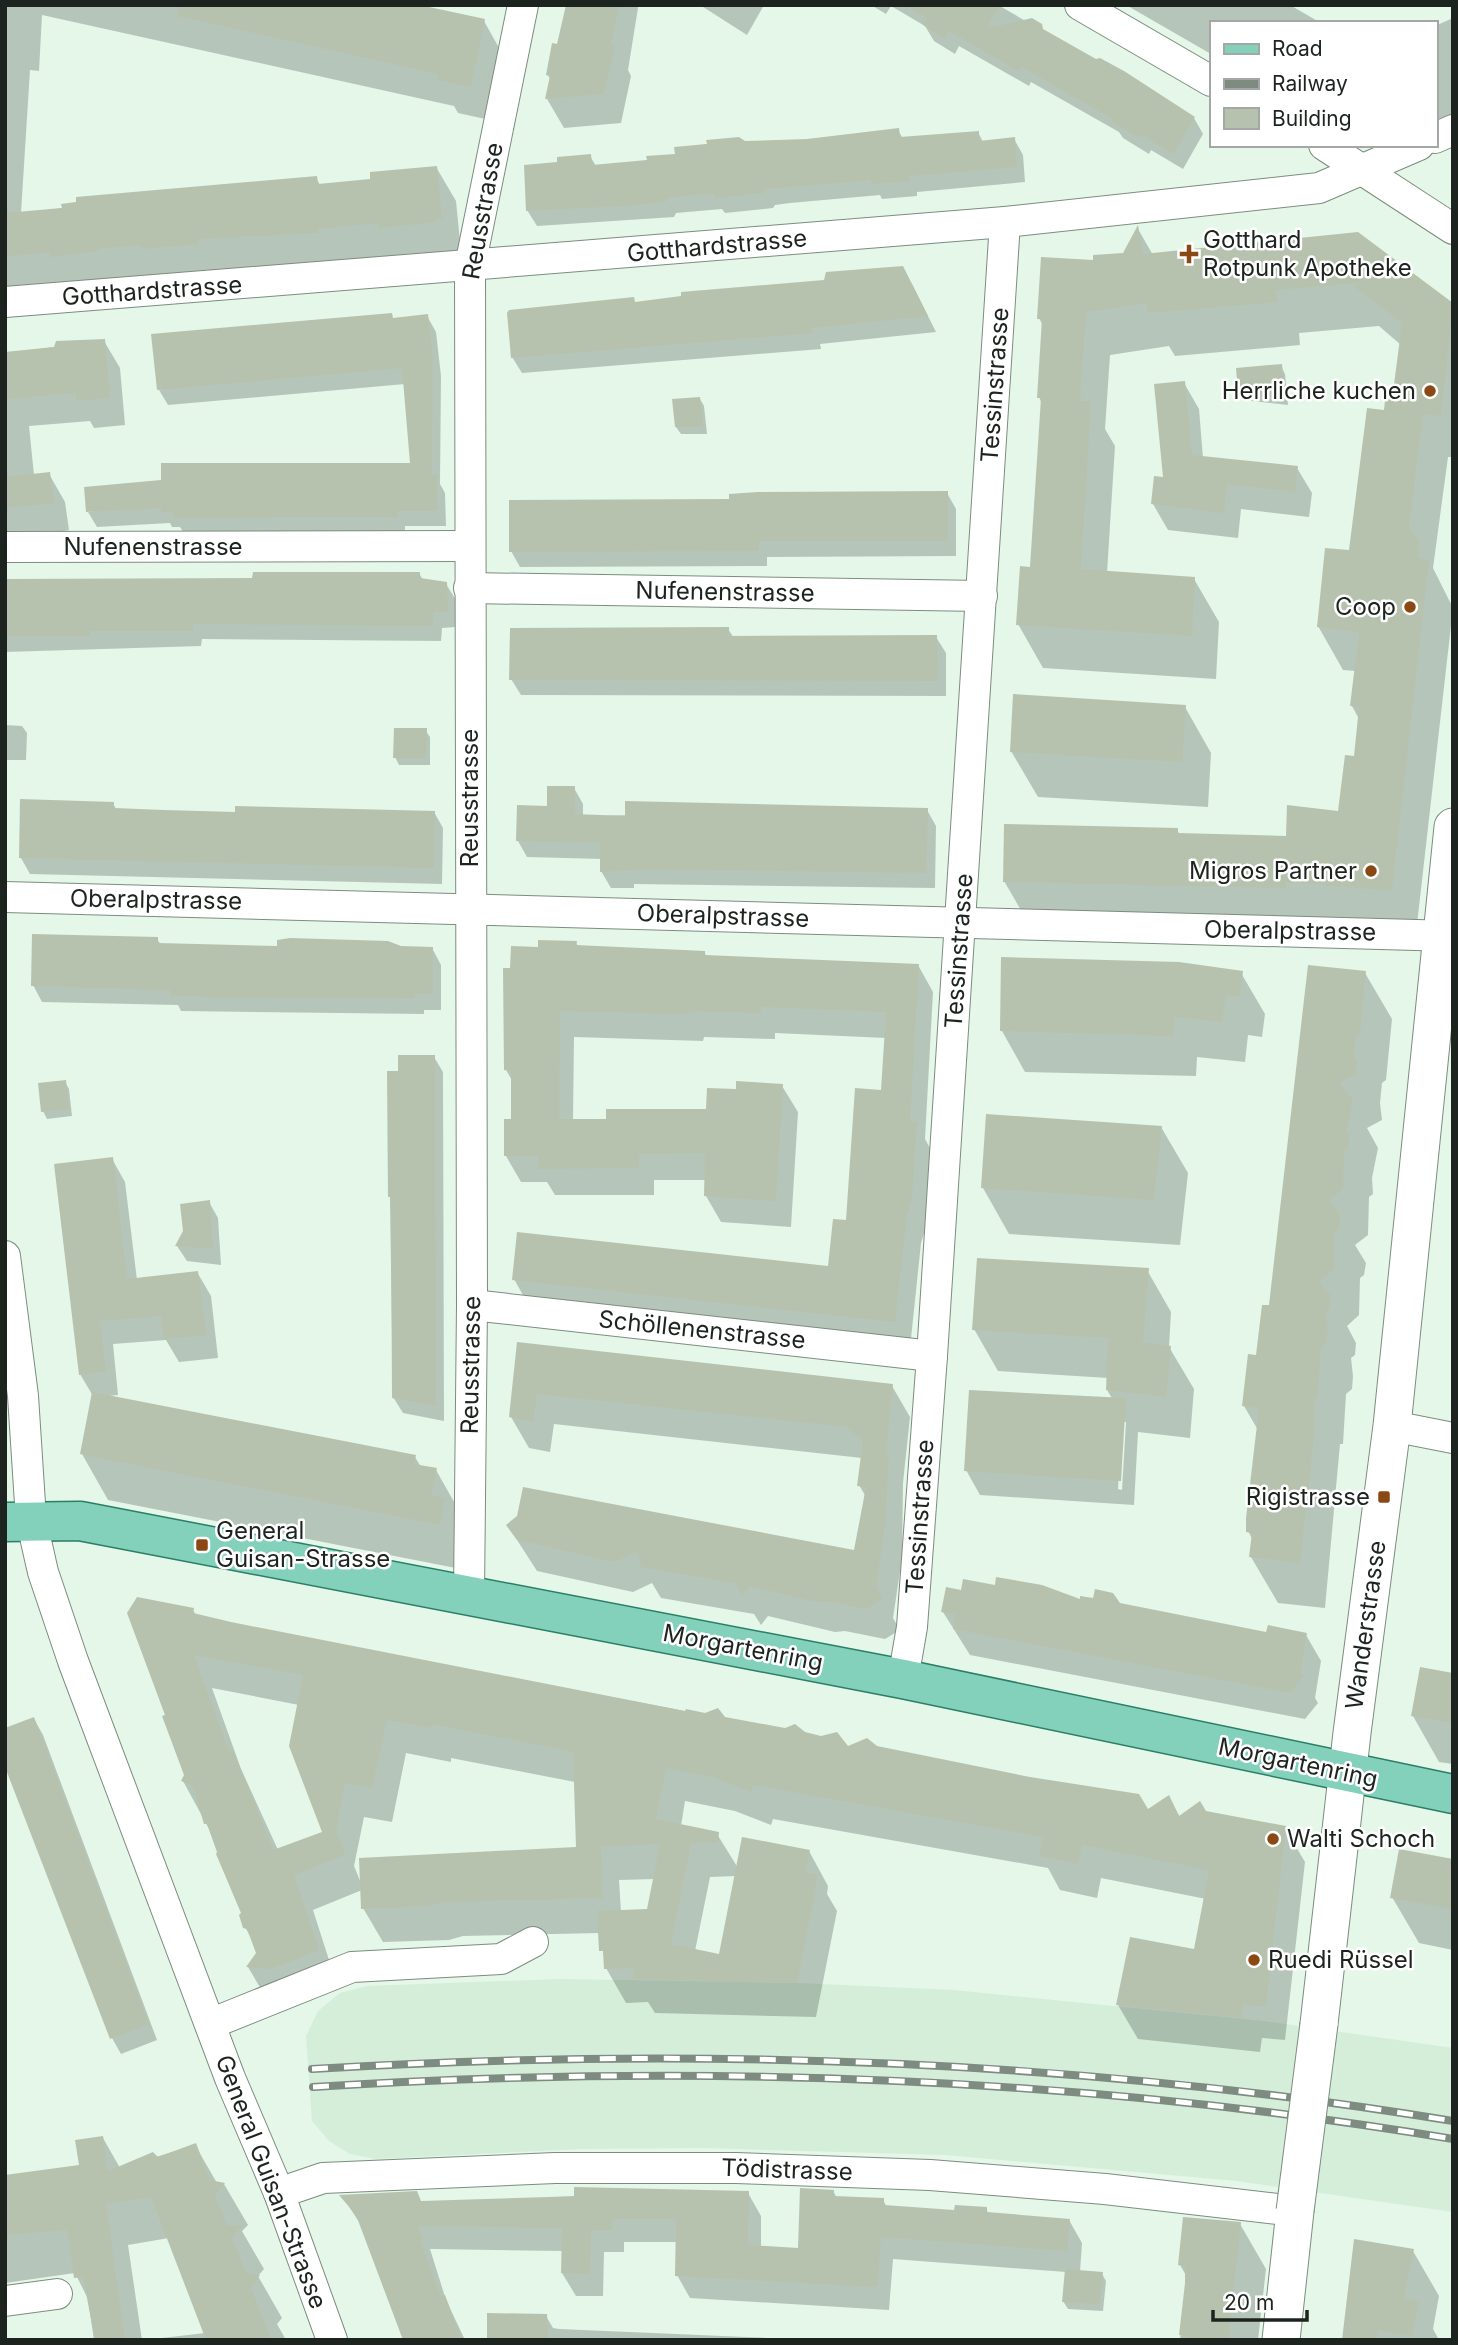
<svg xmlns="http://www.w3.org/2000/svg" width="1458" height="2345" viewBox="0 0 1458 2345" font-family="Inter,sans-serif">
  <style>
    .built { fill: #d4eed9 }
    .shadow { fill: #0003; fill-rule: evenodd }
    .building { fill: #b7c2ae; fill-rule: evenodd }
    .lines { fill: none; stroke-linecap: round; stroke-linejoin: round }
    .minor-casing { stroke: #7c8d7f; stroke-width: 32 }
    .tertiary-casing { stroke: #7c8d7f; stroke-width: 39 }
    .primary-casing { stroke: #2a7f66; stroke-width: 41 }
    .minor { stroke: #fff; stroke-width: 30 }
    .tertiary { stroke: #fff; stroke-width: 37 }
    .primary { stroke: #83d0bb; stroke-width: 38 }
    .rail-casing { stroke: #7e8b81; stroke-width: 8 }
    .rail { stroke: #fff; stroke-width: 5; stroke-dasharray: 16; stroke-linecap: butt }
    .tertiary-bridge-casing { stroke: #7c8d7f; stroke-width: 39; stroke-linecap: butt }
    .tertiary-bridge { stroke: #fff; stroke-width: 37 }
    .poi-dot { fill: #8a4914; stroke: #fff; stroke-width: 2.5 }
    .labels { text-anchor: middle; stroke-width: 5; stroke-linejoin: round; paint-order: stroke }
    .street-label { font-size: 24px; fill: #1d241f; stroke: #fff }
    .poi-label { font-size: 24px; fill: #1d241f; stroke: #fff; text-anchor: start }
  </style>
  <rect width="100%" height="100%" fill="#e4f7e8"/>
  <path class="built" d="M560,1979L798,1983L953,1990L1264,2021L1453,2048V2212L1237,2181L946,2155L703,2148L581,2149L376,2159L350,2154L329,2141L312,2121L306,2036L318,2011L340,1993L367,1986Z"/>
  <g class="shadow">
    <path d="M5,5H413L484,21L503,55L490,120L458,113L454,106L42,15L39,71L30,70L21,213L316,178L320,185L372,180L436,167L456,201L461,252L5,292Z"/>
    <path d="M568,5H637L638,8L628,70L631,76L621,123L564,128L547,99L551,80L547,74L559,46Z"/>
    <path d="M700,5H764L747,35Z"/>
    <path d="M871,5H998L1194,118L1203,134L1183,169L1151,150L1149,154L1123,138L1119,132L1031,82L1029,86L959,46L955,54L934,41L925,26L891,6L886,14Z"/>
    <path d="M1126,5H1290L1321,23H1211V54Z"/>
    <path d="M1453,18V121L1435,128V26Z"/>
    <path d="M898,130L903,139L978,132L983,142L1014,139L1023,155L1025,182L917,192V196L882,199L880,195L790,203L775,205L773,208L725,213L722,209L676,213L674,217L537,226L527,210L559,164L590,156L596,166L649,161L676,156V149L739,139L744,142L808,141Z"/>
    <path d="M1138,229L1153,255L1358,234L1453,306V457H1448L1433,568L1453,608L1416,933L1029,924L1004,881L1177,830L1180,835L1288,838L1340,813L1355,758L1359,719L1352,706L1356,671L1343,670L1318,626L1350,552L1385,412L1395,394L1401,345L1379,326L1299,333L1300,345L1175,356L1169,346L1110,355L1105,429L1115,446L1107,573L1194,579L1219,622L1216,679L1043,668L1018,624L1032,569L1042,404L1039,397L1043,326L1039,318L1095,262L1125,255Z"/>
    <path d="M912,284L936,332L820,344L821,349L522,373L512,357L636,304Z"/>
    <path d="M427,316L436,332L441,376L440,484L445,493L446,526H405V532L184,533L180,527H172L170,523L97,527L88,512L412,465L405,384L168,405L159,390L394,319Z"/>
    <path d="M104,341L120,368L125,425L94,428L90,421L29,426L34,475L49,474L65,502L69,530L5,543V353Z"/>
    <path d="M1281,366L1285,374L1288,405L1244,400L1239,393Z"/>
    <path d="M1184,383L1199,409L1203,458L1297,468L1312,493L1309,517L1241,509L1238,538L1168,530L1153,504L1165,479Z"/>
    <path d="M700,399L704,406L707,434H681L676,427Z"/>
    <path d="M947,493L956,509V556L767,557V566L520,567L511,551L731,500Z"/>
    <path d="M419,573L423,580L446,584L456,600V627L442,628L441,641L202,639L201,646L5,652V581L254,580Z"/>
    <path d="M728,629L734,638L936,637L946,653V696L521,695L511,679Z"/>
    <path d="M1185,707L1211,753L1208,807L1038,797L1011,751Z"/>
    <path d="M5,725L22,726L27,733L26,760H5Z"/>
    <path d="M425,730L430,737V765H399L395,757Z"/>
    <path d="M574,788L583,804V816L927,810L936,826L935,888L634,884V888H611L601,871L602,859L527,857L518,841L549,808Z"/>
    <path d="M113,804L117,810L236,813L434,812L443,828L442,884L30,874L21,858Z"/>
    <path d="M157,939L161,945L432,948L441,965V1010H424V1014L181,1011L178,1005L42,1002L33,985Z"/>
    <path d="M576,942L578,947L704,952L707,957L918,965L933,992L925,1139L931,1150L927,1224L921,1243L910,1348L529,1306L514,1279L829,1268L848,1222L883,1092L886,1038L775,1033V1039L704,1037L703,1041L574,1037L573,1121H608L708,1110L737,1091L782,1086L798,1112L791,1227L721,1222L706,1196V1180H654V1195H555L547,1182H521L506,1156L513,1121V1082L506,1070L512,970L540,949Z"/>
    <path d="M1241,973L1265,1014L1262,1037L1248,1035L1245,1062L1197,1057L1196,1076L1025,1072L1002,1031Z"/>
    <path d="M1365,973L1392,1019L1386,1080L1382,1083L1380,1103L1382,1120L1367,1128L1378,1148L1372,1178L1373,1194L1369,1197L1368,1235L1355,1245L1366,1263L1364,1275L1360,1278L1359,1315L1347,1326L1356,1343L1355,1355L1351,1358L1353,1376L1352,1389L1346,1394L1343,1444H1340L1325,1608L1278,1603L1251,1557L1253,1540L1248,1531L1258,1430L1244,1406Z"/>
    <path d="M434,1057L443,1072L444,1421L403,1413L393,1397L388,1073H399Z"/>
    <path d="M65,1082L69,1089L72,1116L47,1119L43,1111Z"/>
    <path d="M1161,1127L1188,1173L1180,1245L1009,1234L983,1188Z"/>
    <path d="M112,1159L125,1182L137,1280L197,1272L211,1296L218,1358L179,1362L166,1340L113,1344L118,1395L108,1396L415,1457L421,1467L436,1470L462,1516L466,1570L108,1500L82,1454L93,1396L80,1374Z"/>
    <path d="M209,1202L218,1218L221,1265L187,1261L177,1246Z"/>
    <path d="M1147,1270L1171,1312L1169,1347L1194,1389L1190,1438L1138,1432L1134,1505L980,1495L966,1470L1113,1400L1107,1390L1108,1378L998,1371L974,1329ZM1122,1422H1126L1122,1490L1118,1489Z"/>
    <path d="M519,1344L892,1386L910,1417L903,1483L902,1558L893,1618L900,1630L885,1639L845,1631L835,1632L768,1616L761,1625L754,1614L661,1598L652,1583L633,1592L537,1571L508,1526L855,1552L866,1497L859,1485L862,1458L554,1424L550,1452L529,1448L511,1417Z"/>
    <path d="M1081,1601L1119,1605L1268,1634L1306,1635L1321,1661L1315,1698L1318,1703L1305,1719L970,1655L943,1612Z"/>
    <path d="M193,1610L196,1615L231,1624L804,1734L848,1748H876L1148,1812L1168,1797L1180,1817L1205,1812L1285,1828L1305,1862L1285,2040L1262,2038L1260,2052L1138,2039L1118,2005L1196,1951L1206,1899L1101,1878L1097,1898L1060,1890L1048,1868L773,1819L771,1825L735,1811L685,1801L681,1826L717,1834L738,1868L809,1851L828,1886L827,1894L837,1911L816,2017L655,2013L648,2002L626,2003L606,1968L600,1933L463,1936L449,1940L383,1942L363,1908L362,1890L313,1910L337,1985L268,2001L248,1967L258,1953L254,1943L245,1927L243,1913L214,1838L183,1781L186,1775L165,1717ZM212,1688L299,1705L324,1833L278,1850L241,1769ZM406,1753L451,1762V1758L575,1782L578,1848L361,1883L354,1866L364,1817L392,1822ZM736,1876L720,1956L695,1951L710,1877ZM655,1879L648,1911L621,1912L619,1880Z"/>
    <path d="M1453,1675V1764L1439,1762L1413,1716Z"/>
    <path d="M34,1719L43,1735L157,2040L121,2054L112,2038Z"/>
    <path d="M1453,1860V1950L1419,1943L1392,1897Z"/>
    <path d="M103,2138L120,2168L195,2145L217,2183L224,2184L248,2225L242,2231L264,2269L258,2276L282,2318L277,2324L286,2340H145L205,2333L169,2238L128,2245L142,2340H94L88,2299L75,2273L5,2283V2177L81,2167Z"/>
    <path d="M833,2191L837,2198L883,2200L887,2207L956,2212L986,2209L989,2214L1069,2220L1082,2243L1080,2272L1102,2274L1106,2281L1103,2311L1068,2309L1063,2301L1066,2272L893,2259L889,2310L690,2298L677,2275V2242H624V2252H604L603,2296H576L562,2273L563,2251L430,2249L446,2300L465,2340H405L363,2228L342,2196L422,2203L748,2193L761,2216V2247L799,2250Z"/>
    <path d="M1240,2224L1266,2269L1258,2340H1180L1187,2277L1180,2265Z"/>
    <path d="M1413,2251L1439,2296L1433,2329L1439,2340H1344Z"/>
    <path d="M546,2316L553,2328L559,2329L817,2340H489Z"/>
  </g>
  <g class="building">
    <path d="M179,5H420L485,19L471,87L437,80L438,74L178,16Z"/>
    <path d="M566,5H619L611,44L615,45L604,94L545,99L550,76L546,75L552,43L557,44Z"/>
    <path d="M905,5H1000L986,29L1032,18L1042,24L1043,29L1096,59L1100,58L1124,71L1195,117L1173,154L1142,135L1140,138L1111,122L1113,119L1022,67L1019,71L949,31L945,39L923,25L927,18Z"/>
    <path d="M899,128L900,137L979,131V141L1015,137L1017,167L909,176V181L871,184V180L780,188L766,189L764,193L715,198L714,194L681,196L667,198L665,202L623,206L526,211L524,165L557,162V157L591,154L592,165L647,160L646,156L675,154L674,147L707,144L706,140L739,137L745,141L807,139Z"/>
    <path d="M437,166L442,218L437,219V222L379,228L378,223L318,229V233L198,239L199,244L141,249V245L97,249V251L50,257L49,252L5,257V213L62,208L61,204L76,202V197L317,176L318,184L370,179V172Z"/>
    <path d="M1138,225L1143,254L1358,232L1453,303L1441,416L1423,414L1409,528L1419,540L1418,558L1429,560L1392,891L1286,882V888L1003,882L1004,824L1178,828V833L1286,836L1287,805L1338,811L1345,755L1354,756L1359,707L1350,706L1359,632L1317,627L1325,548L1349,550L1367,408L1384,410L1386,391L1393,392L1402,323L1355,287L1358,283L1276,290L1277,302L1148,313L1147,303L1086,312L1080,401H1091L1081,569L1195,577L1192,636L1016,625L1020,566L1030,567L1041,398H1037L1042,319H1037L1041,257L1093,260V255L1123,253Z"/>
    <path d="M903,266L928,316L812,328L813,333L511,358L507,313L509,310L634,297L635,302L681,296V292L824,280L826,272Z"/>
    <path d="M392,313L393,318L428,314L433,359L432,475H437V511H397V517H273L173,518V512H161V508L86,512L84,487L161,480V463H410L402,368L157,390L151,334Z"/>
    <path d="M105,339L110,398L76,401V393L5,399V352L54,347L56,341Z"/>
    <path d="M1282,364L1285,398L1238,393L1236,368Z"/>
    <path d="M1185,381L1192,455L1298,466L1295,492L1227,484L1224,513L1151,504L1154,476L1163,477L1154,384Z"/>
    <path d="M700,397L703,427H675L672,399Z"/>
    <path d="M50,472L54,503L5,508V477Z"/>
    <path d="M948,491V541H759V551L509,552V500L729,499V494L758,492Z"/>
    <path d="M253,572H420V578L447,582L448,612H433V626L193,624V631H90V636H5V579L252,578Z"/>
    <path d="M729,627V636L937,635L938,681L509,680L510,628Z"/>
    <path d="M1013,694L1186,705L1182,762L1010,752Z"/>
    <path d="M394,728H427L426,758H393Z"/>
    <path d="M547,786H575V814L625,816V801L928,808L926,873L649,869L600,872V843L516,841L517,805L547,806Z"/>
    <path d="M20,799L114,802V808L164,810L235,812V806L435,811L434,868L19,858Z"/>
    <path d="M32,934L158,937V943L277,946V940L290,938L388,941L401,946L433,947V994H415V998L204,997L170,995V990L31,986Z"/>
    <path d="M538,940L577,941L576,945L705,951V955L919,964L910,1121L917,1122L912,1197L907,1215L895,1322L512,1280L517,1232L828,1266L833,1219L846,1220L855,1088L881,1090L886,1012L761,1007V1013L689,1011V1014L560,1011L559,1119H606V1109H706L707,1088L736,1089V1081L783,1084L776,1201L704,1196L705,1153L639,1154V1168L538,1169V1156H504V1119H511V1071L504,1070L503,968H510L511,946L538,947Z"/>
    <path d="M1001,957L1179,962L1243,971L1240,997L1226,995L1222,1022L1174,1017L1173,1036L1000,1031Z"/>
    <path d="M1308,965L1366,971L1360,1033L1356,1037L1354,1056L1357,1060L1356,1074L1339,1083L1353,1100L1346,1132L1349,1135L1348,1148L1344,1151L1343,1189L1328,1200L1340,1215L1339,1229L1334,1232V1269L1319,1282L1331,1296L1329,1309L1325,1312L1328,1329L1326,1343L1321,1348L1317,1399H1314V1437L1300,1563L1249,1557L1252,1533L1246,1532V1518L1259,1408L1242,1406L1248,1354L1256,1355L1262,1305H1269Z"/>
    <path d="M398,1055H435L436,1406L392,1398L391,1197H388L387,1071H398Z"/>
    <path d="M66,1080L69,1109L41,1112L38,1083Z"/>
    <path d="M986,1114L1162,1126L1154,1200L981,1188Z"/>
    <path d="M113,1157L127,1279L198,1271L206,1335L164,1339L161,1316L100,1321L106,1371L79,1375L54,1164Z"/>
    <path d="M210,1200L213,1249L175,1246L183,1231L180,1204Z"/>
    <path d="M977,1258L1149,1268L1143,1342L1171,1346L1166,1397L1106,1390L1108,1338L972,1330Z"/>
    <path d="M517,1342L893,1384L886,1454H889L885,1526L876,1587L883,1598L867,1609L826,1601L816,1602L750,1586L742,1595L735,1583L641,1567L638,1551L615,1562L517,1540L506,1525L517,1516L523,1487L854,1550L866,1487L857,1486L863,1440L846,1427L537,1394L533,1422L509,1417Z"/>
    <path d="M969,1390L1126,1398L1121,1481L964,1471Z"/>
    <path d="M92,1392L416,1455L414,1464L437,1468L431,1495L445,1498L440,1525L80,1454Z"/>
    <path d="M996,1577L1042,1585L1080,1599V1596L1093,1598L1095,1589L1113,1593L1120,1603L1266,1632L1268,1625L1307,1633L1300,1673L1304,1676L1290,1693L953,1629L956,1615L941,1612L946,1587L961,1590L963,1579L995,1585Z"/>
    <path d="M137,1597L194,1608L193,1613L231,1622L685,1711L686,1709L705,1713L718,1708L725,1717L785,1728L795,1724L805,1732L821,1736L837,1732L848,1746L867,1738L877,1746L1030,1777L1139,1794L1148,1809L1169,1795L1179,1816L1200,1801L1206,1811L1286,1826L1266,2007L1243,2004L1241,2018L1116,2005L1130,1937L1194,1949L1209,1870L1082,1845L1078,1864L1039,1856L1043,1837L753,1785L752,1792L713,1777L666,1768L656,1819L719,1832L718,1842L691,1843L671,1944L719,1954L742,1837L810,1850L805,1872L818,1875L797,1983L633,1979L635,1968L604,1969L603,1951H599L597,1911L647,1909L660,1844L601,1846L603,1898L443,1902L429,1906L361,1909L359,1858L576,1847L573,1752L432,1724V1728L387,1720L372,1788L345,1783L336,1830L345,1855L294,1875L319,1950L271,1969L246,1967L256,1953L247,1929L243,1928L239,1915L241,1913L216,1854L217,1852L207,1824H204L193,1786L181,1781L184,1775L162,1716L165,1715L127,1613ZM194,1655L303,1675L289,1746L322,1832L273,1850L243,1774L233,1751L229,1752Z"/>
    <path d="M1420,1667L1453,1673V1723L1411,1716Z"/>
    <path d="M34,1717L149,2024L110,2039L5,1767V1728Z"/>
    <path d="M1399,1849L1453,1859V1909L1390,1898Z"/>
    <path d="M103,2136L108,2171L153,2152L158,2157L196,2143L210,2180L225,2183L215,2195L227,2225L242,2226L232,2238L246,2273L260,2275L251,2287L271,2340H206L151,2197L106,2204L125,2340H95L83,2277L74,2278L67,2230L5,2235V2175L79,2165L75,2140Z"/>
    <path d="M574,2187L749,2191L748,2245L798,2248L800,2188L834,2190V2196L884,2198V2205L954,2210L955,2205L987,2207V2212L1070,2219L1067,2251L881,2237L877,2287L675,2276L676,2219H612V2230H591L590,2274L561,2273L562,2228L418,2226L423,2240L420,2241L441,2297L445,2295L462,2340H403L356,2215L339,2195L417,2191L421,2201L549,2197L574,2196Z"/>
    <path d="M1183,2217L1241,2222L1228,2340H1185L1186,2336L1179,2335L1185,2283V2266L1178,2265Z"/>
    <path d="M1354,2239L1414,2249L1403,2299L1419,2302L1412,2337L1379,2330L1377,2340H1342Z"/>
    <path d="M1065,2269L1103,2272L1099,2304L1062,2302Z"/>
    <path d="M487,2313L547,2314L548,2340H487Z"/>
  </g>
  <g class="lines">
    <defs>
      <g id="minor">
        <path d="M1080,5L1211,81"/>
        <path d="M1435,138L1453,130"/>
        <path d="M1324,145L1453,229"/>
        <path d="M5,302L1005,222L1319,188L1419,145"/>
        <path d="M5,547L470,546"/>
        <path d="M469,588L982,596"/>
        <path d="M5,897L1453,936"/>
        <path d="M5,1256L23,1396L31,1519L43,1572L73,1661L230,2078L279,2193L332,2340"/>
        <path d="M472,1305L932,1356"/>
        <path d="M1392,1426L1453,1438"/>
        <path d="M469,1595L472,1305L470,266L523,5"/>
        <path d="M903,1679L912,1627L932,1356L1005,222"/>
        <path d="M210,2024L352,1967L501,1959L533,1942"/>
        <path d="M279,2193L323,2178L555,2168H736L930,2175L1105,2189L1295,2211"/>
        <path d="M5,2301L57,2294"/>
      </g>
      <g id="tertiary">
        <path d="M1319,2024L1352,1733L1392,1426L1453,827"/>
        <path d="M1281,2340L1295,2211"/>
      </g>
      <path id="primary" d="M5,1522L80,1521L903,1679L1453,1794"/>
    </defs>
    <use href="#minor" class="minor-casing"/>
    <use href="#tertiary" class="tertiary-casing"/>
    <use href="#primary" class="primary-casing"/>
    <use href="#minor" class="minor"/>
    <use href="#tertiary" class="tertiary"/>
    <use href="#primary" class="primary"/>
    <defs>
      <g id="rail">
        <path d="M312,2069C695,2046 1074,2059 1453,2121"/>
        <path d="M313,2087C695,2063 1076,2076 1453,2139"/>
      </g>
    </defs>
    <use href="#rail" class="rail-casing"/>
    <use href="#rail" class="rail"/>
    <defs>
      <path id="tertiary-bridge" d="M1295,2211L1319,2024"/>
    </defs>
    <use href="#tertiary-bridge" class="tertiary-bridge-casing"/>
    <use href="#tertiary-bridge" class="tertiary-bridge"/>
  </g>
  <g class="poi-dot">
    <path d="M1185.5 243.5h7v7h7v7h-7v7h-7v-7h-7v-7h7z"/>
    <circle cx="1430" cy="391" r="7"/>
    <circle cx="1410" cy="607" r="7"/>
    <circle cx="1371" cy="871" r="7"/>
    <rect x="1377" y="1490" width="14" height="14" rx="3.5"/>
    <rect x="195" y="1538" width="14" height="14" rx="3.5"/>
    <circle cx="1273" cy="1839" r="7"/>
    <circle cx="1254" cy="1960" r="7"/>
  </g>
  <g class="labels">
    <g class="street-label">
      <text transform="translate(483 211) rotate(-80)" y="8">Reusstrasse</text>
      <text transform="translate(717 246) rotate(-5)" y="8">Gotthardstrasse</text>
      <text transform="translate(152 291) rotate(-4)" y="8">Gotthardstrasse</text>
      <text transform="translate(995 385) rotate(-86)" y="8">Tessinstrasse</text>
      <text x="153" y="555">Nufenenstrasse</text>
      <text transform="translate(725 592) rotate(1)" y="8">Nufenenstrasse</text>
      <text transform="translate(470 798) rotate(-90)" y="8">Reusstrasse</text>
      <text transform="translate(156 900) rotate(1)" y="8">Oberalpstrasse</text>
      <text transform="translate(723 916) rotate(2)" y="8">Oberalpstrasse</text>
      <text transform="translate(1290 931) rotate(1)" y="8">Oberalpstrasse</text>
      <text transform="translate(959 951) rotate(-86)" y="8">Tessinstrasse</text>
      <text transform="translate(702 1330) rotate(6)" y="8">Schöllenenstrasse</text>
      <text transform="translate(471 1365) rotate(-89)" y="8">Reusstrasse</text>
      <text transform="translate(920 1517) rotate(-86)" y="8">Tessinstrasse</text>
      <text transform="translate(1366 1625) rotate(-82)" y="8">Wanderstrasse</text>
      <text transform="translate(743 1648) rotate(11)" y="8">Morgartenring</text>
      <text transform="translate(1298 1763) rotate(12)" y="8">Morgartenring</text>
      <text transform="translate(787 2170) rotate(2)" y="8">Tödistrasse</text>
      <text transform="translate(271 2182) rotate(69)" y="8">General Guisan-Strasse</text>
    </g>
    <g class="poi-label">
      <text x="1203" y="248">Gotthard<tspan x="1203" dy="28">Rotpunk Apotheke</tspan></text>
      <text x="1416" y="399" text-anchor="end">Herrliche kuchen</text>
      <text x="1396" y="615" text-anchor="end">Coop</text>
      <text x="1357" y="879" text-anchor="end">Migros Partner</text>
      <text x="1370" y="1505" text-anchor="end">Rigistrasse</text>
      <text x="216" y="1539">General<tspan x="216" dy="28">Guisan-Strasse</tspan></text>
      <text x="1287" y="1847">Walti Schoch</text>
      <text x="1268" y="1968">Ruedi Rüssel</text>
    </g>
  </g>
  <rect width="1458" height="2345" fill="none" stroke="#1d241f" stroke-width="14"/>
  <rect x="1210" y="21" width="228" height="126" fill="#ffffff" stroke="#a5a7a5" stroke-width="2"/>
  <rect x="1224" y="44" width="35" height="10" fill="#83d0bb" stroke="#a5a7a5" stroke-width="2"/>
  <text x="1272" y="56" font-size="21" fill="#1d241f">Road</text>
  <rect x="1224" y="79" width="35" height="10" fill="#7e8b81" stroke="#a5a7a5" stroke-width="2"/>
  <text x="1272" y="91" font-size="21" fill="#1d241f">Railway</text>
  <rect x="1224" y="108" width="35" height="21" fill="#b7c2ae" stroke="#a5a7a5" stroke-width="2"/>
  <text x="1272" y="126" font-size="21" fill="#1d241f">Building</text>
  <path d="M1213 2310v10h94v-10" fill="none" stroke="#1d241f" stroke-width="3.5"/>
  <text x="1224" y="2310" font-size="21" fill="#1d241f" stroke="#ffffff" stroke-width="5" paint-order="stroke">20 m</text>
</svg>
